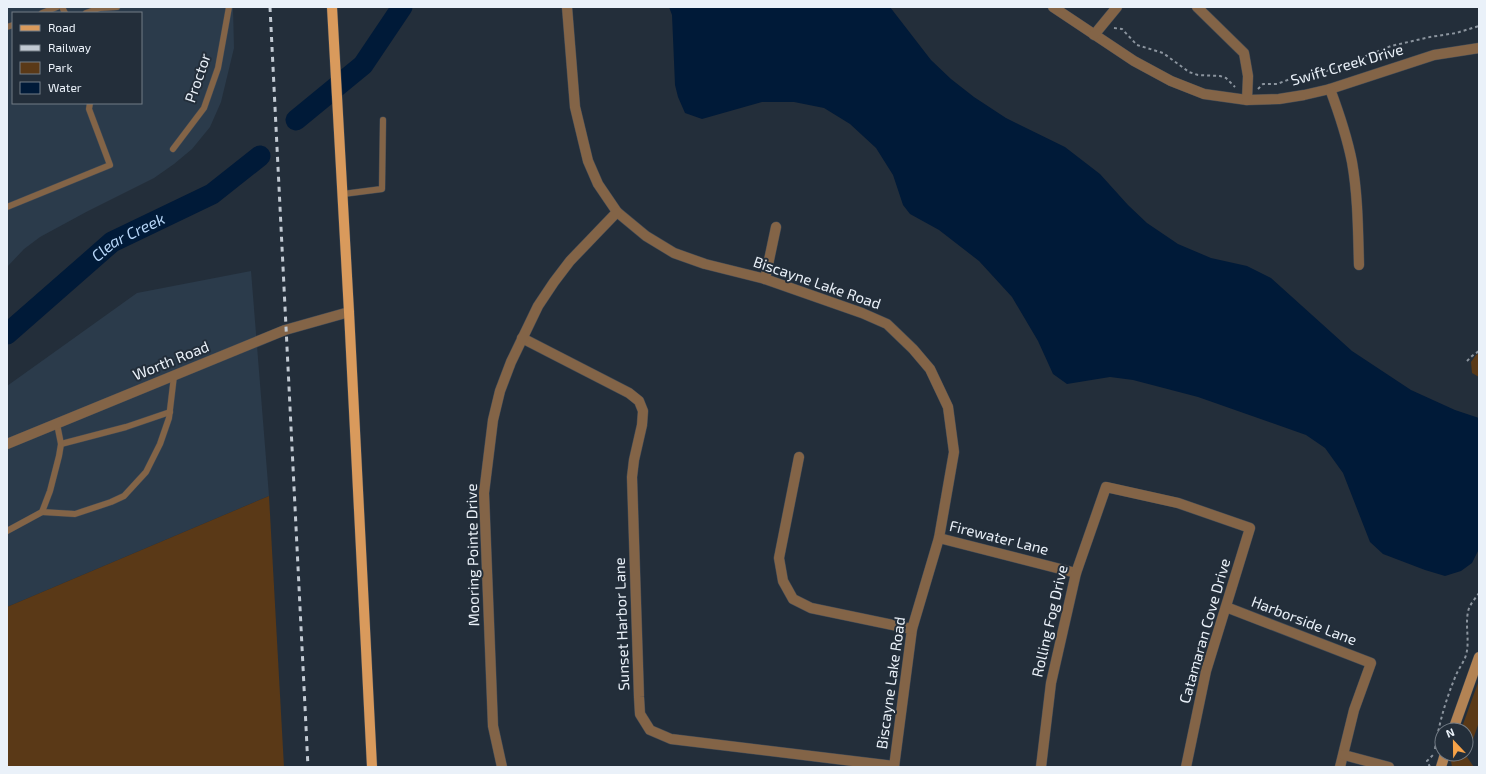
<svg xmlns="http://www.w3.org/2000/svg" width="1486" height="774" viewBox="0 0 1486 774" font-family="'Exo 2',sans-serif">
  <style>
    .built { fill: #2b3b4b; fill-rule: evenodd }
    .green { fill: #5a3917 }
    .water { fill: #001a38 }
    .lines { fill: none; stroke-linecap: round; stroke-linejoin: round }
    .river { stroke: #001a38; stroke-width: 21 }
    .lane-casing { stroke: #3f4955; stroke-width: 7 }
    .street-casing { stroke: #3f4955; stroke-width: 11 }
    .secondary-casing { stroke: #3f4955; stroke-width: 11 }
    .primary-casing { stroke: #3f4955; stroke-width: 11 }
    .path { stroke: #8b949e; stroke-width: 2; stroke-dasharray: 3 3; stroke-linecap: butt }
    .lane { stroke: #836447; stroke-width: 6 }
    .street { stroke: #836447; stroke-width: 10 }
    .secondary { stroke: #b38354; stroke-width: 10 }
    .primary { stroke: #d99a5c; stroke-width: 10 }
    .rail { stroke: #c1c9d2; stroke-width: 3; stroke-dasharray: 5 5; stroke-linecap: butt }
    .labels { text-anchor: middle; stroke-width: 4; stroke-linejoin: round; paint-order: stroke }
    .street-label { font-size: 15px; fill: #eaf1f9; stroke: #232e3a }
    .water-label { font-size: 16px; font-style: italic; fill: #b5d5f7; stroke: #232e3a }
  </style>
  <rect width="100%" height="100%" fill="#232e3a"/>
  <g class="built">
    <path d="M7,7H233L234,48L221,102L210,127L192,149L174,164L154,178L88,211L40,237L24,249L7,267ZM13,13H141V103H13Z"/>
    <path d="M251,271L269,496L7,607V386L137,293Z"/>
  </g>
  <g class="green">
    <path d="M1479,353V377L1472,373L1471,362L1476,355Z"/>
    <path d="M269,496L284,767H7V607Z"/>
    <path d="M1479,680V722L1467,757L1474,767H1452L1451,761L1454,754H1466V730H1461Z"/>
  </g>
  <path class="water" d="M669,7H890L931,60L951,79L974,97L1006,118L1065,147L1100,174L1128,205L1147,223L1178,244L1211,258L1247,266L1271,278L1352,351L1411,390L1455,410L1479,418V549L1472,563L1461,571L1445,576L1425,570L1383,554L1370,542L1343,473L1325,448L1306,435L1198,397L1133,380L1110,377L1067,384L1053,374L1038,341L1012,297L979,261L939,230L910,214L903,205L893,175L876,148L850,124L824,108L794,102H762L702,119L685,113L678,97L675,85L672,15Z"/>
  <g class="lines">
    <g class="river">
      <path d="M296,120L363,65L402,7"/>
      <path id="s1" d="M7,334L112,242L212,194L260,156"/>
    </g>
    <defs>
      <g id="lane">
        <path d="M62,7L65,13"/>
        <path d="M42,13L57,7"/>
        <path d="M86,13L100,8L117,7"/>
        <path d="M7,27L13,25"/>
        <path d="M173,149L204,108L218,68L229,7"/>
        <path d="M343,194L382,189L383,120"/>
        <path d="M7,207L110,165L89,109L90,103"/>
        <path d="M61,444L126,427L170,412"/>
        <path d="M42,512L75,514L111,502L124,496L146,472L160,444L169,418L174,376"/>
        <path d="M7,531L42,512L50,491L59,456L61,444L57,424"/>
      </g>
      <g id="street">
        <path d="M567,7L575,107L588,161L598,184L617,212L646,236L674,253L705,264L765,279L862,313L887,324L913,349L930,369L948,407L954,452L939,538L912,629L894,767"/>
        <path d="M1053,7L1134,61L1171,81L1204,94L1247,100L1279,99L1304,95L1330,89L1434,55L1479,48"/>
        <path d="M1197,7L1244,53L1248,76L1247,100"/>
        <path d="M1094,35L1117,7"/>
        <path d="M1330,89C1339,113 1347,137 1352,162C1358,196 1358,231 1359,265"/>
        <path d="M765,279L776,227"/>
        <path d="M522,338L629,393L639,401L643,411L642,425L634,460L632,477L639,697L640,714L650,730L671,739L894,766"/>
        <path d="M7,444L285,330L349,312"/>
        <path d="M799,457L779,558L783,581L793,599L811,608L912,629"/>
        <path d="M939,538L1076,573"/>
        <path d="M1226,607L1371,663L1354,710L1340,767"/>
        <path d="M1344,755L1389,767"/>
        <path d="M502,767L493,726L484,493L493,420L500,391L511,362L538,306L554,282L570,261L617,212"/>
        <path d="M1041,767L1051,683L1076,573L1106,487L1178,503L1250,528L1206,671L1186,767"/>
      </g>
      <g id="secondary">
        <path d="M1453,730L1479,657"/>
        <path d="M1441,767L1445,754"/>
      </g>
      <path id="primary" d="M332,7L349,312L372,767"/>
    </defs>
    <use href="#lane" class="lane-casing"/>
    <use href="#street" class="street-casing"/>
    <use href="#secondary" class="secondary-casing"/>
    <use href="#primary" class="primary-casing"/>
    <g class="path">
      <path d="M1114,28L1122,29L1137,45L1163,53L1189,72L1198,75L1220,76L1226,78L1235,87"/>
      <path d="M1258,89L1263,84H1277L1298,76L1331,70L1391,46L1430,37L1456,33L1479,26"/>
      <path d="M1467,361L1472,356L1479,351"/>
      <path d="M1435,749C1439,723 1446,699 1456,675C1459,668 1464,662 1466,655C1470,641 1465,626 1468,612C1469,605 1475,599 1479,593"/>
      <path d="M1430,767L1427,761L1433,755"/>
    </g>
    <use href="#lane" class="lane"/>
    <use href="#street" class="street"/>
    <use href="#secondary" class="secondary"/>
    <use href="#primary" class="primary"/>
    <path class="rail" d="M270,7L308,767"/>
  </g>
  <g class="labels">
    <g class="street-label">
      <text transform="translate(1347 65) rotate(-16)" y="5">Swift Creek Drive</text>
      <text transform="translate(198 78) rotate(-71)" y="5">Proctor</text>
      <text transform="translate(817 283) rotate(19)" y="5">Biscayne Lake Road</text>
      <text transform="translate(171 361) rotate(-22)" y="5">Worth Road</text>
      <text transform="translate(999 538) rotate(14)" y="5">Firewater Lane</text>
      <text transform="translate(473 555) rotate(-91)" y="5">Mooring Pointe Drive</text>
      <text transform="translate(1050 621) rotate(-77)" y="5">Rolling Fog Drive</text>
      <text transform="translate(1304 621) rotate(21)" y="5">Harborside Lane</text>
      <text transform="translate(622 624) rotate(-92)" y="5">Sunset Harbor Lane</text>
      <text transform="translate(1205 631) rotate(-74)" y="5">Catamaran Cove Drive</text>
      <text transform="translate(891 683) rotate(-82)" y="5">Biscayne Lake Road</text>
    </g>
    <g class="water-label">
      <text dy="6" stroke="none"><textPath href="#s1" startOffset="156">Clear Creek</textPath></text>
    </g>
  </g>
  <rect width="1486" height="774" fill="none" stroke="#eaf1f9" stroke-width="16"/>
  <rect x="12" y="12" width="130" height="92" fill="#232e3a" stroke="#737c86"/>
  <rect x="20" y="25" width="20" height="6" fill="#d99a5c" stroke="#737c86"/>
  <text x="48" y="32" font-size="12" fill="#eaf1f9">Road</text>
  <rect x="20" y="45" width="20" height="6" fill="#c1c9d2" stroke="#737c86"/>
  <text x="48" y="52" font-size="12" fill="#eaf1f9">Railway</text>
  <rect x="20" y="62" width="20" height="12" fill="#5a3917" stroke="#737c86"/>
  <text x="48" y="72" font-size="12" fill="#eaf1f9">Park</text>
  <rect x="20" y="82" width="20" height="12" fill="#001a38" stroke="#737c86"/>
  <text x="48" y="92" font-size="12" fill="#eaf1f9">Water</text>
  <g transform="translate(1454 742) rotate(338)"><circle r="19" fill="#232e3a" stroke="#737c86"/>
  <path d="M0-3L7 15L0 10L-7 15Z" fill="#f6a248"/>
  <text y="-6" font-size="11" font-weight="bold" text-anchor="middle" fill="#eaf1f9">N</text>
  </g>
</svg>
